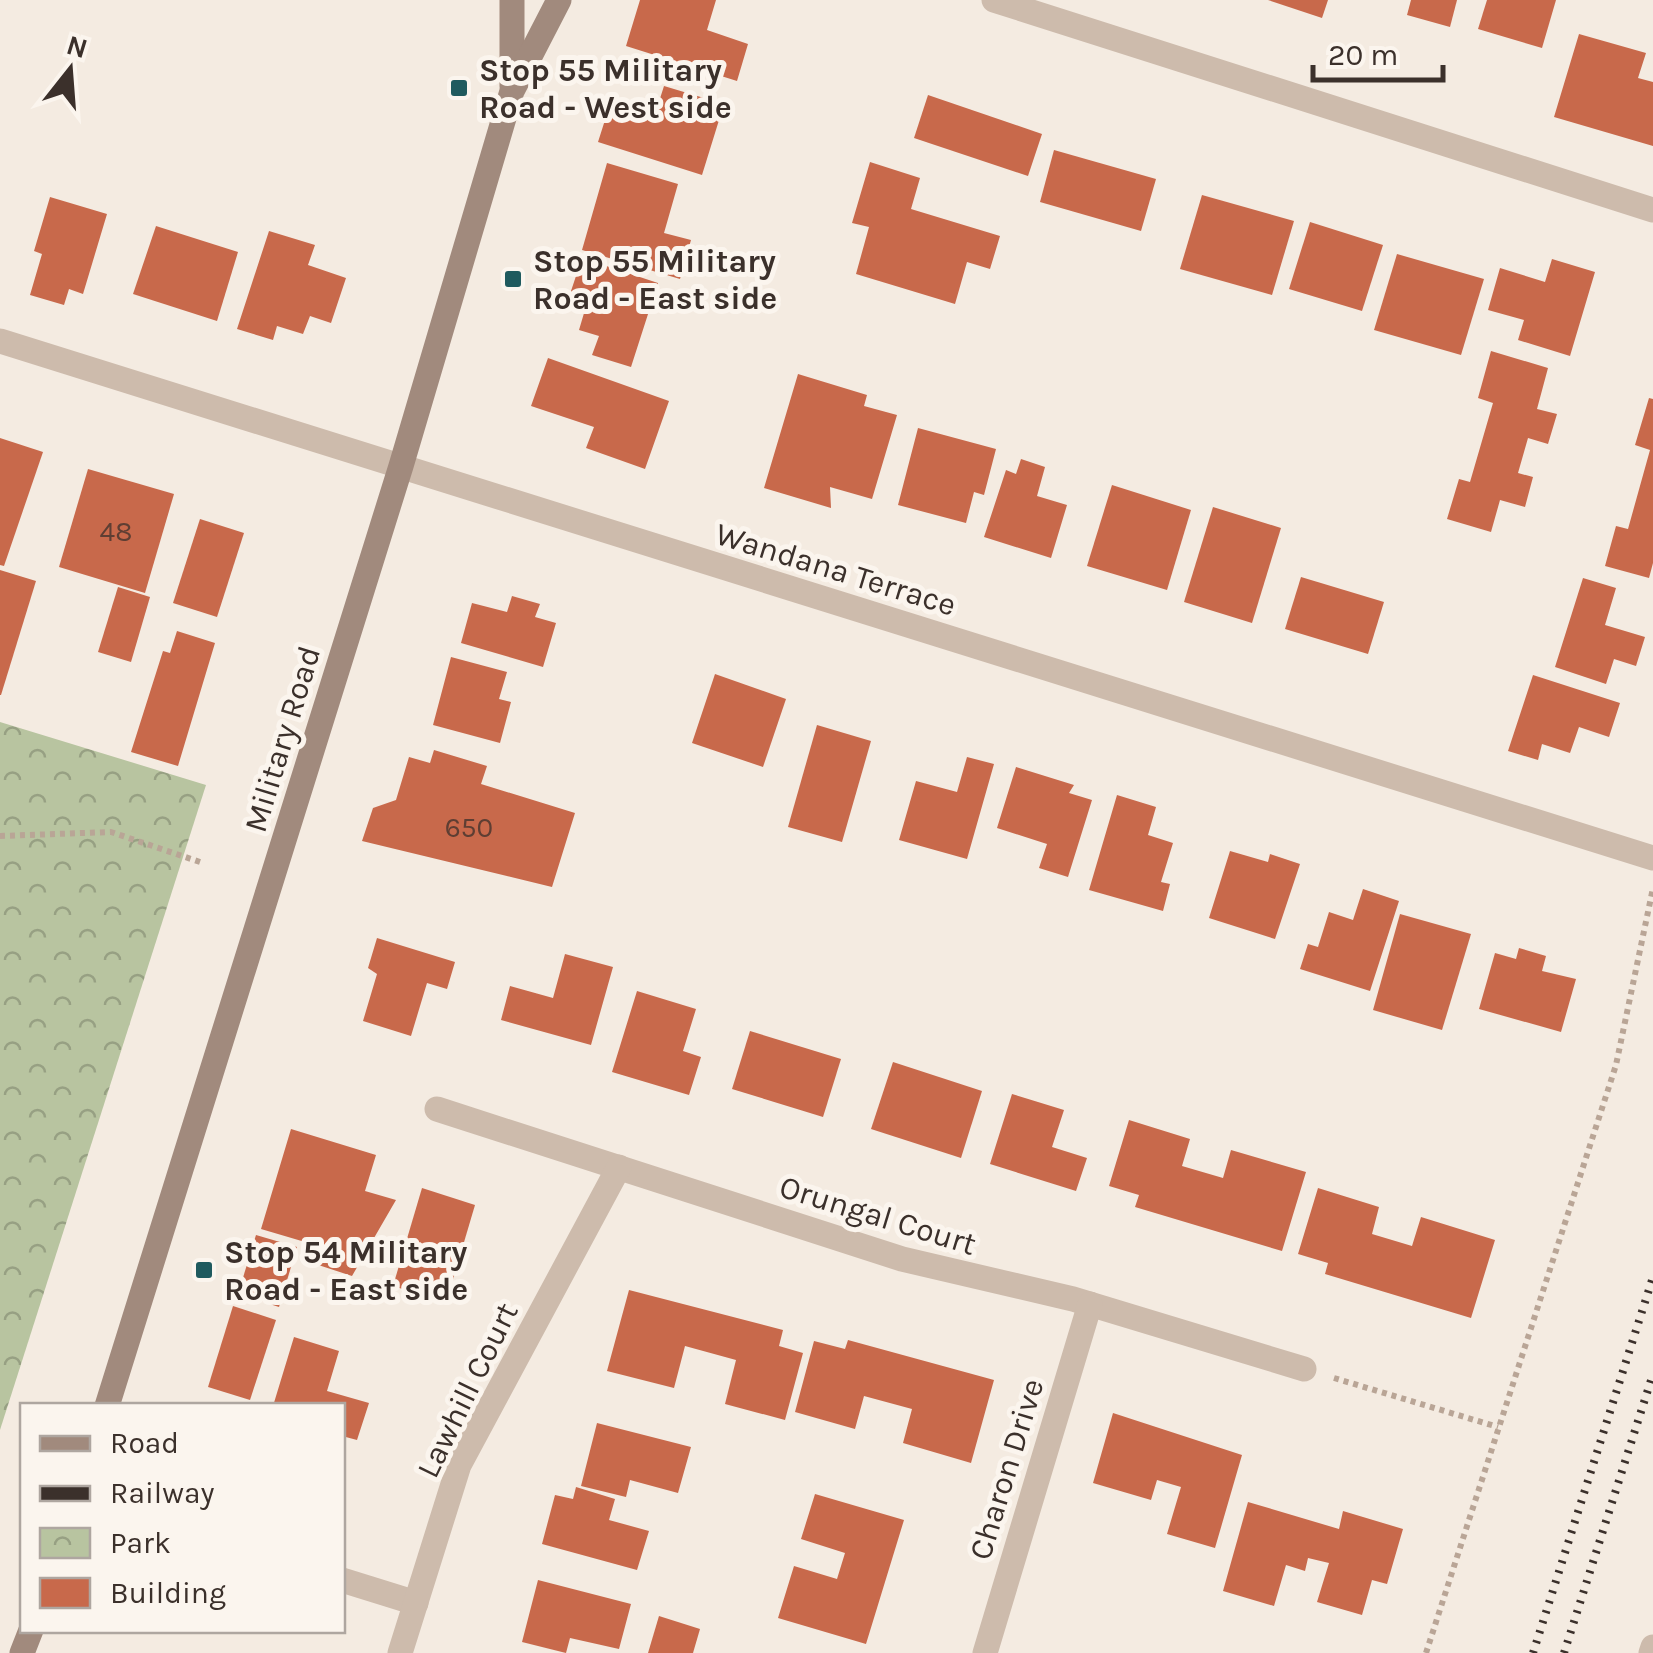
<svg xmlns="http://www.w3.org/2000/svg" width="1653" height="1653" viewBox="0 0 1653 1653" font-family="Karla,sans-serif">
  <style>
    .park { fill: url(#park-crowns) }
    .building { fill: #c8694b }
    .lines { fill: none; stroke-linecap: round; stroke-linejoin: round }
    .path { stroke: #b9a596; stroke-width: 6; stroke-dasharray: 5 5; stroke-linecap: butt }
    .street { stroke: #cdbbac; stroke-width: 25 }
    .secondary { stroke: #a18a7d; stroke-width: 25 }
    .rail { stroke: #3b302b; stroke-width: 8; stroke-dasharray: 2.5 8; stroke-linecap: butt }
    .poi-dot { fill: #1f5a5e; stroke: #fbf5ee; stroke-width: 4 }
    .labels { text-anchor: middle; stroke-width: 10; stroke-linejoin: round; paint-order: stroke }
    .number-label { font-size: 28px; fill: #5e3e33 }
    .poi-label { font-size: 32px; font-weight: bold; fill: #3b302b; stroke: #fbf5ee; text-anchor: start }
    .street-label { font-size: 32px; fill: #3b302b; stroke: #fbf5ee }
  </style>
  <defs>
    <pattern id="park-crowns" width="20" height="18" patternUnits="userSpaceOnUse" patternTransform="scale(2.5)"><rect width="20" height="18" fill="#b8c4a0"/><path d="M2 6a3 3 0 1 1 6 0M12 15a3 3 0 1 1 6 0" fill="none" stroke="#97a083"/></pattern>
  </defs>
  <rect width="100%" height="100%" fill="#f4ebe1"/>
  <path class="park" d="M0,722L206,785L0,1430Z"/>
  <g class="building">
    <path d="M640,0H716L707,30L748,44L737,81L626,46Z"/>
    <path d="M1268,0H1328L1322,18Z"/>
    <path d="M1411,0H1457L1450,27L1407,15Z"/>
    <path d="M1487,0H1556L1542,48L1478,29Z"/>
    <path d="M1579,34L1646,53L1638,78L1653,82V146L1554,117Z"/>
    <path d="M664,86L724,104L702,175L598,142L612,98L656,111Z"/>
    <path d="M928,95L1042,134L1028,176L914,138Z"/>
    <path d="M1054,150L1156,179L1141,231L1040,202Z"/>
    <path d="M870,162L920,178L911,209L1000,236L990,269L967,262L955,304L856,274L869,227L852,223Z"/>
    <path d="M607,163L678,184L664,233L691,240L680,279L582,250Z"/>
    <path d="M1202,195L1294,221L1272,295L1180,269Z"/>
    <path d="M50,197L107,214L83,294L69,289L64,305L30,295L42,254L34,251Z"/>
    <path d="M1310,222L1383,245L1362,311L1289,289Z"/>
    <path d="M156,226L238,252L217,321L133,294Z"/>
    <path d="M269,231L315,245L308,265L346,278L331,323L310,316L303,334L277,326L273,340L237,329Z"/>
    <path d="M1397,254L1484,279L1461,355L1374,330Z"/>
    <path d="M582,258L658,283L631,367L592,355L599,336L579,330L587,303L569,297Z"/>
    <path d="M1552,259L1595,272L1570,356L1518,340L1524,320L1488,310L1500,268L1545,282Z"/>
    <path d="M1491,351L1548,368L1537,409L1557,414L1548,444L1528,438L1518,473L1533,477L1525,507L1500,500L1491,532L1447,519L1459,479L1470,482L1493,403L1478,398Z"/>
    <path d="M548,358L669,401L645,469L586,448L594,427L531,406Z"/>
    <path d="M798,374L867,395L864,406L897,415L872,499L830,487L831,508L764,488Z"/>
    <path d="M1649,398L1653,399V563L1649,578L1605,566L1616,526L1628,529L1650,450L1635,445Z"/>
    <path d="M918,428L996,449L984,495L974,492L966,523L898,505Z"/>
    <path d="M0,438L43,452L4,566L0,565Z"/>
    <path d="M1021,459L1045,467L1037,496L1067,505L1051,558L984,537L1006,470L1016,474Z"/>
    <path d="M88,469L174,494L145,593L59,567Z"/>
    <path d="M1112,485L1191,510L1167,590L1087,566Z"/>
    <path d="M1213,507L1281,528L1252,623L1184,602Z"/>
    <path d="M200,519L244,533L217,617L173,603Z"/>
    <path d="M0,570L36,581L1,695H0Z"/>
    <path d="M1301,577L1384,602L1368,654L1285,629Z"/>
    <path d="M1583,578L1616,588L1605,625L1645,637L1636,666L1614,659L1606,684L1555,667Z"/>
    <path d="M118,587L150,597L131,662L98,652Z"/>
    <path d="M512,596L540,604L535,617L556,623L543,667L461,643L472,603L507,612Z"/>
    <path d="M177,631L215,643L178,766L131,752L163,651L170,653Z"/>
    <path d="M451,657L507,672L499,699L511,702L500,743L433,725Z"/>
    <path d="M715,674L786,699L763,767L692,743Z"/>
    <path d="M1533,675L1620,703L1609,737L1579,727L1570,753L1542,744L1538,760L1508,751Z"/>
    <path d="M817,725L871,741L842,842L788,827Z"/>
    <path d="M434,750L487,766L481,784L575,813L552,887L362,841L373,808L396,800L409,757L430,763Z"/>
    <path d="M967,757L994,764L967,859L899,840L916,781L957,792Z"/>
    <path d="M1016,767L1074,785L1069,793L1092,800L1068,877L1039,868L1047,844L997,828Z"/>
    <path d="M1117,795L1156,807L1148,835L1173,843L1161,882L1170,884L1163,911L1089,890Z"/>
    <path d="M1230,851L1268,862L1270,854L1300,864L1275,939L1209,918Z"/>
    <path d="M1363,889L1399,901L1370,991L1300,969L1308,944L1318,947L1329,912L1353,920Z"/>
    <path d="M1400,914L1471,934L1442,1030L1373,1010Z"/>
    <path d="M377,938L455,962L447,989L427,983L411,1036L363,1021L377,974L368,968Z"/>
    <path d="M1519,948L1546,956L1542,971L1576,979L1561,1032L1479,1009L1495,953L1516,959Z"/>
    <path d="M565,954L613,967L591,1045L501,1020L510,986L553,998Z"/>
    <path d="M637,991L696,1009L683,1051L701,1057L689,1095L612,1072Z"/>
    <path d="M750,1031L841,1059L823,1117L732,1089Z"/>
    <path d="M893,1062L982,1091L961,1158L871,1129Z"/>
    <path d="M1012,1094L1064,1110L1052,1147L1087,1158L1076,1191L990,1164Z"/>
    <path d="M1129,1120L1190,1139L1182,1166L1223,1178L1231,1150L1306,1172L1282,1251L1135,1207L1139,1195L1109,1186Z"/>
    <path d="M291,1129L376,1155L365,1191L396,1200L352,1276L300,1259L305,1242L261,1229Z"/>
    <path d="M422,1188L475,1205L446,1303L393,1286Z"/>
    <path d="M1318,1188L1379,1207L1372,1234L1412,1246L1421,1217L1495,1240L1471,1318L1325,1274L1328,1263L1298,1254Z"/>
    <path d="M256,1235L297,1247L279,1307L238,1294Z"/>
    <path d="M629,1290L783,1330L779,1346L803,1353L785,1420L725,1404L736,1360L685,1346L674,1388L607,1371Z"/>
    <path d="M233,1306L276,1320L250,1400L208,1387Z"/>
    <path d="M294,1337L339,1351L327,1391L369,1403L357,1440L342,1436V1406H273Z"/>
    <path d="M848,1340L994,1380L971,1463L903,1443L912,1409L864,1396L855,1429L795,1412L814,1341L845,1349Z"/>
    <path d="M1113,1413L1242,1455L1215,1548L1167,1534L1181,1487L1157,1480L1151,1500L1093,1483Z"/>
    <path d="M597,1423L691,1447L678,1493L630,1480L626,1497L581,1486Z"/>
    <path d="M576,1487L615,1499L609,1520L649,1531L637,1570L542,1544L555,1495L573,1499Z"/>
    <path d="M815,1494L904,1520L866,1644L778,1618L794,1566L837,1579L845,1553L801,1539Z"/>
    <path d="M1248,1502L1339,1529L1343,1511L1403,1529L1387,1584L1372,1580L1362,1615L1317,1602L1329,1563L1308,1558L1305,1571L1286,1565L1274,1606L1223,1591Z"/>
    <path d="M538,1580L631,1604L619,1649L570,1638L566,1653L522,1642Z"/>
    <path d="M659,1616L700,1629L693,1653H648Z"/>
  </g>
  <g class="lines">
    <g class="path">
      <path d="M0,836L111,832L203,863"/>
      <path d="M1334,1378L1498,1427"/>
      <path d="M1426,1653L1616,1065L1653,888"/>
    </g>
    <g class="street">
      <path d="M994,0L1653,210"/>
      <path d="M0,341L1653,858"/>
      <path d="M437,1109L902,1259L1073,1299L1304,1369"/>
      <path d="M342,1580L416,1603"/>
      <path d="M400,1653L459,1465L619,1167"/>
      <path d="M985,1653L1090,1304"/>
      <path d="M1651,1653L1653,1647"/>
    </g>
    <g class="secondary">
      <path d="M512,86V0"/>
      <path d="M107,1406L401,466L512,91L559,0"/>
      <path d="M22,1653L31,1630"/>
    </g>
    <g class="rail">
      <path d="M1533,1653L1653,1277"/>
      <path d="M1564,1653L1653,1374"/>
    </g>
  </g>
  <g class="poi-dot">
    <rect x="449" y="78" width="20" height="20" rx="5"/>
    <rect x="503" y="269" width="20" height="20" rx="5"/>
    <rect x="194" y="1260" width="20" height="20" rx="5"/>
  </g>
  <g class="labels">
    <g class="number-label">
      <text x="116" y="541">48</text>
      <text x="469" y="837">650</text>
    </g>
    <g class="poi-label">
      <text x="479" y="81">Stop 55 Military<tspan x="479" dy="37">Road - West side</tspan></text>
      <text x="533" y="272">Stop 55 Military<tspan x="533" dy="37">Road - East side</tspan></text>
      <text x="224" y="1263">Stop 54 Military<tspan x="224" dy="37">Road - East side</tspan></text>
    </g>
    <g class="street-label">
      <text transform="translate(836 569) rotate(17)" y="11">Wandana Terrace</text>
      <text transform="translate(282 739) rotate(-73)" y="11">Military Road</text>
      <text transform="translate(878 1215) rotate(17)" y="11">Orungal Court</text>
      <text transform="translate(467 1390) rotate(-64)" y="11">Lawhill Court</text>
      <text transform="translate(1006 1469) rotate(-73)" y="11">Charon Drive</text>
    </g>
  </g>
  <rect x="20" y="1403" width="325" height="230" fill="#fbf5ee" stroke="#aea6a0" stroke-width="2.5"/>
  <rect x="40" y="1436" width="50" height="15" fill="#a18a7d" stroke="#aea6a0" stroke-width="2.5"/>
  <text x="110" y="1453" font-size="30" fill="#3b302b">Road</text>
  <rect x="40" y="1486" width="50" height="15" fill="#3b302b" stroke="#aea6a0" stroke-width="2.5"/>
  <text x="110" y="1503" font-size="30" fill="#3b302b">Railway</text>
  <rect x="40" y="1528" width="50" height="30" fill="url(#park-crowns)" stroke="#aea6a0" stroke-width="2.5"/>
  <text x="110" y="1553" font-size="30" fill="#3b302b">Park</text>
  <rect x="40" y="1578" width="50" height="30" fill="#c8694b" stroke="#aea6a0" stroke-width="2.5"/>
  <text x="110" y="1603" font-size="30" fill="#3b302b">Building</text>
  <g transform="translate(70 70) rotate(17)" stroke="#fbf5ee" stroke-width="8" paint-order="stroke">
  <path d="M0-8L18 38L0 25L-18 38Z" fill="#3b302b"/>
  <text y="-15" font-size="28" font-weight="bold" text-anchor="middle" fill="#3b302b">N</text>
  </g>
  <path d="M1313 65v15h130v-15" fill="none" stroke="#3b302b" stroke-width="5"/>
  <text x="1328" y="65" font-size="30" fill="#3b302b" stroke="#fbf5ee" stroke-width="8" paint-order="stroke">20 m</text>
</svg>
